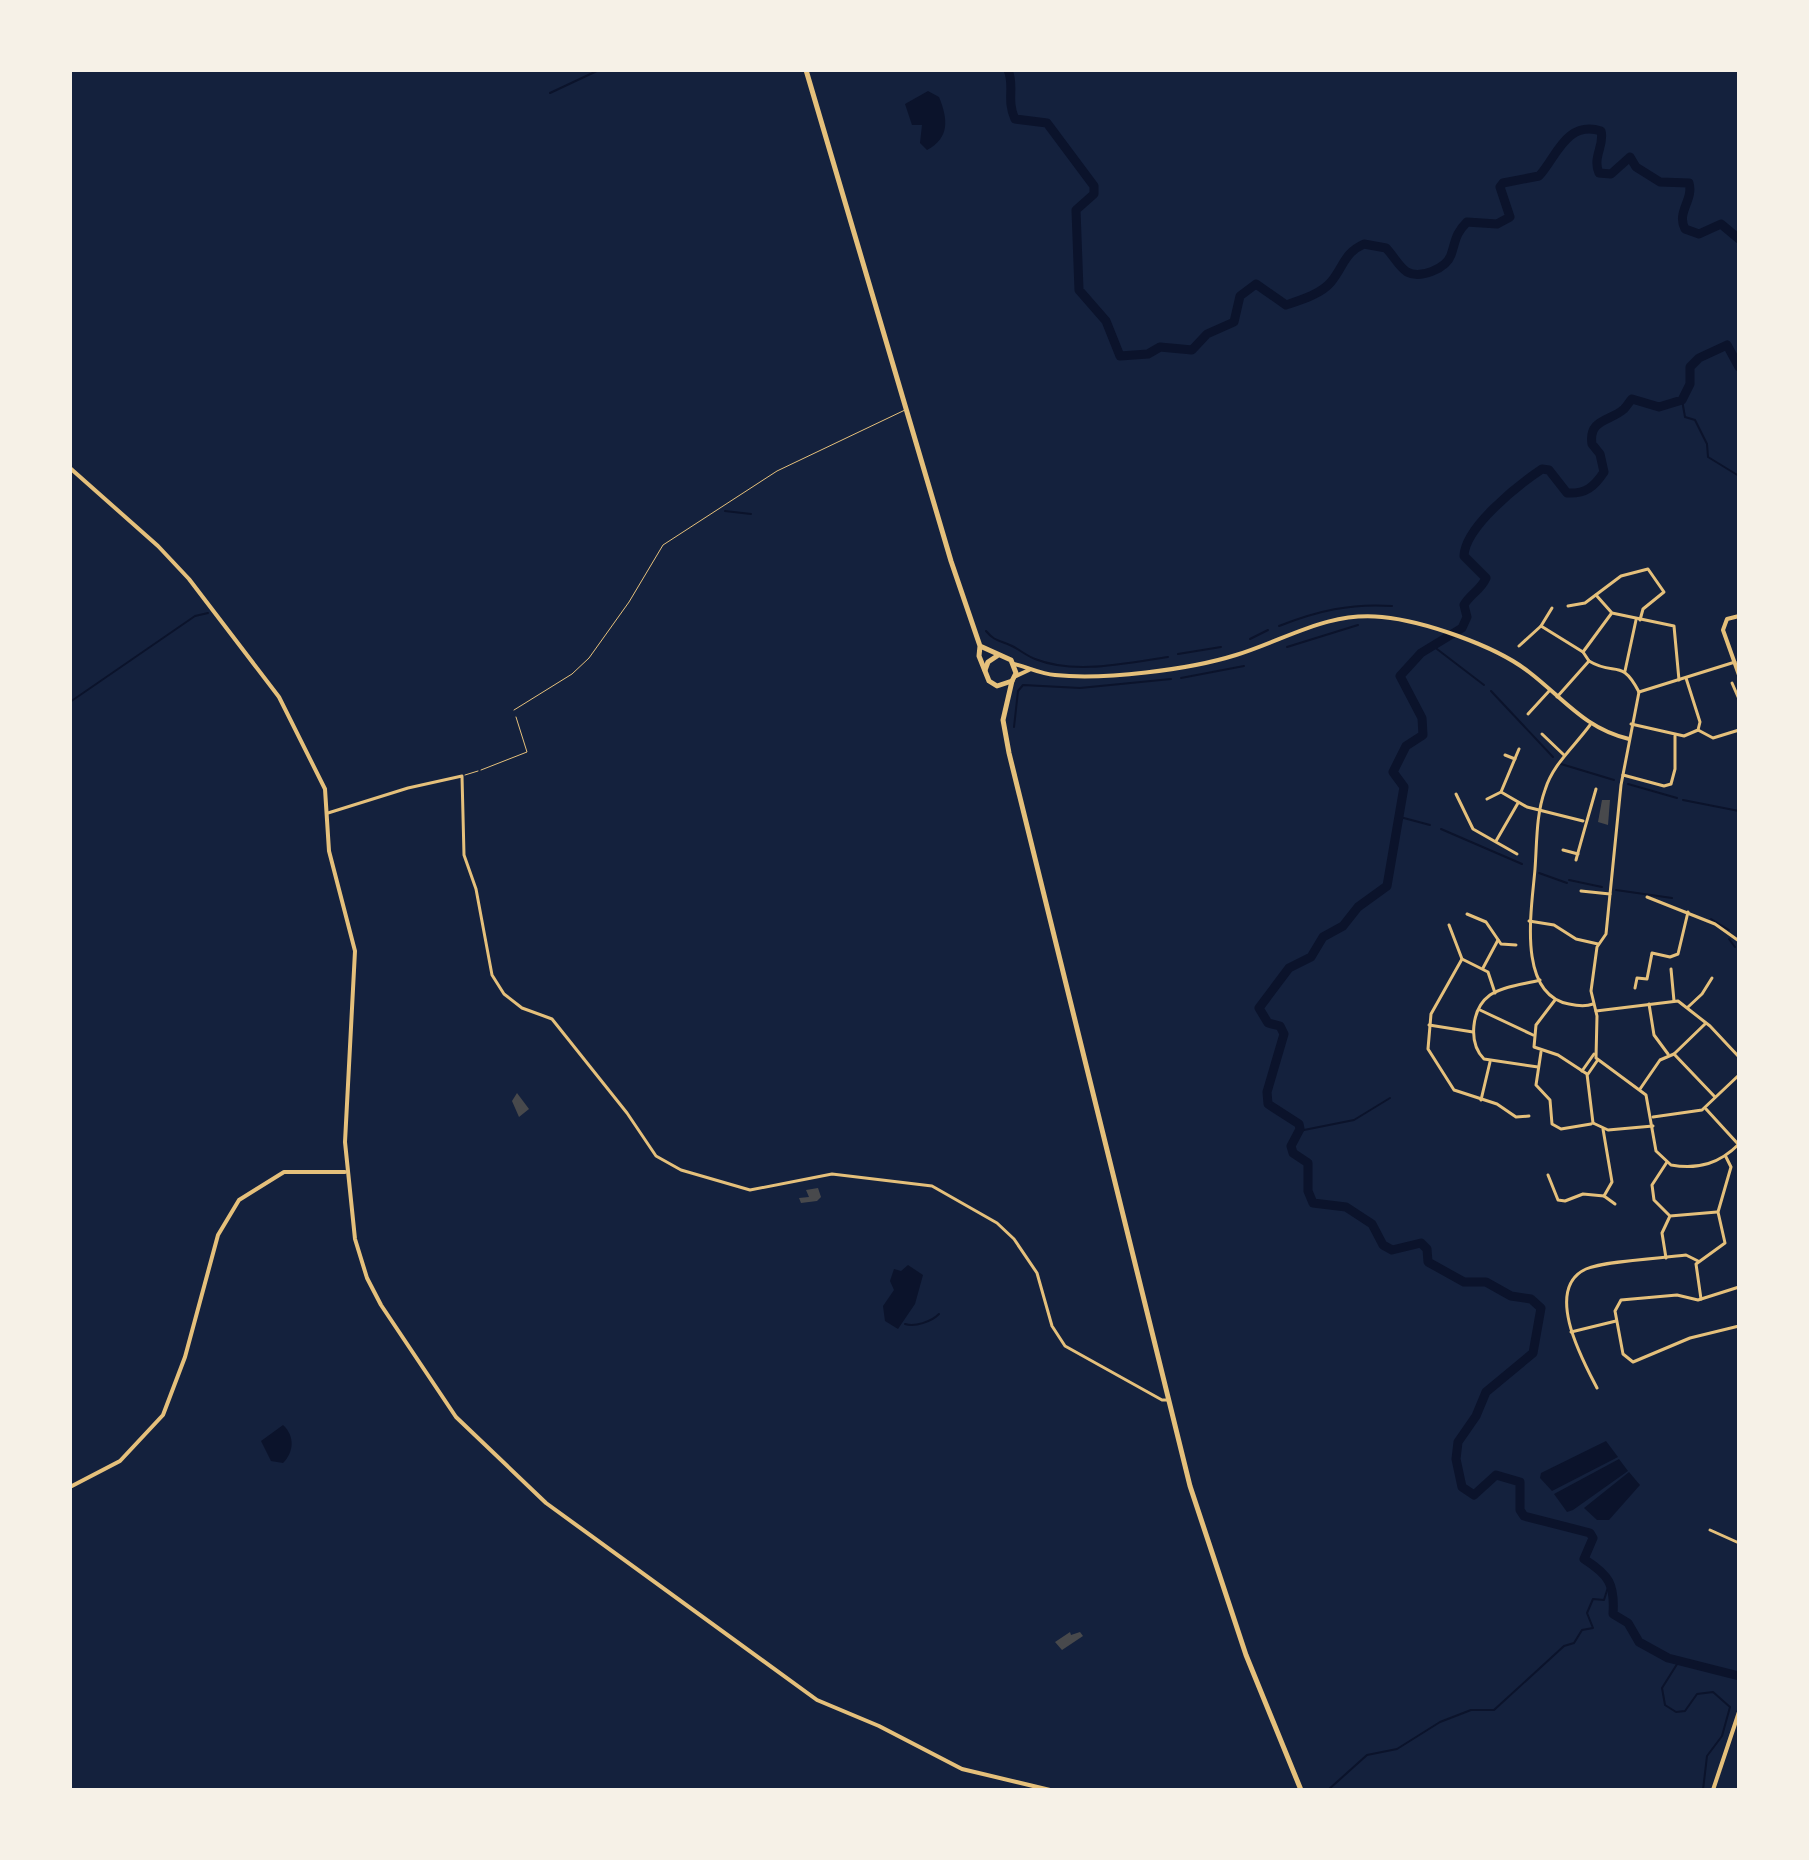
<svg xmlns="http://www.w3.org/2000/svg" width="1809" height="1860" viewBox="0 0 1809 1860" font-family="'PT Sans',sans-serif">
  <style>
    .water { fill: #0b132b }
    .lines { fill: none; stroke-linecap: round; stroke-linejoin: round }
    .stream { stroke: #0b132b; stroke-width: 2 }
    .river { stroke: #0b132b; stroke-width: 9 }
    .building { fill: #48494c }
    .path { stroke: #e5c07b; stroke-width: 1 }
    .service { stroke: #e5c07b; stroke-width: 1 }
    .minor { stroke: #e5c07b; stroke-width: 3 }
    .tertiary { stroke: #e5c07b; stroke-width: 4 }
    .primary { stroke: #e5c07b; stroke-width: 5 }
  </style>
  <rect width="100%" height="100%" fill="#14213d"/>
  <g class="water">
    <path d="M928,91L939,97C948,119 950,138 927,150L920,143L922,125H912L905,104Z"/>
    <path d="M908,1265L923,1275L915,1304L898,1329L885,1321L883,1306L894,1290L890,1281L894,1269L901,1271Z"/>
    <path d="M283,1425C295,1436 294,1452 283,1463L271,1461L261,1441Z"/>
    <path d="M1606,1441L1618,1457L1552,1491L1540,1478L1541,1473Z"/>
    <path d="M1619,1459L1628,1471L1573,1510L1567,1512L1554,1494Z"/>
    <path d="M1629,1472L1640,1485L1609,1520H1597L1584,1508Z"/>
  </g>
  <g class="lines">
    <g class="stream">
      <path d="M550,93L599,70"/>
      <path d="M1682,400L1685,417L1695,420L1707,444L1708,457L1739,476"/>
      <path d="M725,511L751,514"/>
      <path d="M1279,626C1317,611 1351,603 1392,606"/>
      <path d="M986,631C995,642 1000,640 1012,646C1020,650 1027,656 1035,659C1075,675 1126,663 1168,657"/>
      <path d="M1250,639L1268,630"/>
      <path d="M1433,646L1484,685"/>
      <path d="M1287,647L1358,625"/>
      <path d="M1178,654L1221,647"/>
      <path d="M1181,678L1244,666"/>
      <path d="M1491,691L1553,757"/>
      <path d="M70,702L195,616L208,613"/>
      <path d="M1014,727L1018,691L1023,685L1080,688L1171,679"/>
      <path d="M1561,764L1614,780"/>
      <path d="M1628,784L1677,798"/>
      <path d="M1683,800L1739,811"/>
      <path d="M1400,817L1430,825"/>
      <path d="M1441,829L1522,864"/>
      <path d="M1539,873L1567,883"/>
      <path d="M1569,880L1602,887"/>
      <path d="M1616,890L1672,898"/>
      <path d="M1711,919L1729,930"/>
      <path d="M1729,939L1735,947"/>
      <path d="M1299,1131L1354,1120L1390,1098"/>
      <path d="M905,1324C915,1327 931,1322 939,1314"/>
      <path d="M1679,1661L1662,1688L1665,1705L1676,1712L1685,1711L1697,1694L1713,1692L1730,1707L1722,1736L1707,1756L1703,1790"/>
      <path d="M1328,1790L1367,1755L1397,1749L1440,1722L1471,1710H1494L1564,1646L1574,1643L1582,1630L1593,1628L1587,1613L1593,1599L1604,1600L1609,1584"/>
    </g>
    <g class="river">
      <path d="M1008,70C1015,86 1006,100 1015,119L1047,123L1094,186V194L1076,210L1079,290L1106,321L1120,356L1148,354L1160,347L1192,350L1207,334L1234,322L1240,296L1256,284L1286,305C1301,300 1321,294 1331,282C1344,266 1344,253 1364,244L1386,248C1393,255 1399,267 1407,272C1420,279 1446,269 1451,255C1456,240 1455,234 1467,222L1497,224L1510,217L1500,187L1503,183L1539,176C1556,158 1566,120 1601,131C1605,145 1592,157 1599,173L1611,174L1630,157L1636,167L1660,182L1689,183C1694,200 1676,212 1685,229L1699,234L1721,224L1739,239"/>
      <path d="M1739,367L1727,345L1699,358L1690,367V384L1682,400L1659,407L1632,399C1629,402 1627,406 1624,409C1611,421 1588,419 1592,444L1600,454L1604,472C1594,487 1586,494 1567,493L1549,470L1542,469C1518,485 1465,527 1464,556L1486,578C1481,590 1470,594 1464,605L1467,617L1462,628L1421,653L1400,676L1422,718L1423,735L1406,746L1393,772L1404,787L1387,886L1358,907L1343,926L1323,937L1311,957L1289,968L1259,1008L1268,1023L1280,1026L1284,1034L1267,1092L1268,1104L1299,1124L1300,1129L1291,1146L1293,1153L1308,1163V1191L1313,1203L1346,1207L1372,1224L1383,1245L1392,1250L1421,1243L1427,1249L1428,1262L1464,1282H1486L1511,1296L1531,1299L1541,1308L1533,1353L1486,1392L1476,1416L1458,1442L1456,1459L1462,1487L1474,1495L1496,1475L1520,1482V1510L1524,1516L1590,1533L1593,1538L1584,1559C1609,1575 1615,1584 1613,1614L1628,1623L1639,1642L1668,1658L1739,1676"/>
    </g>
  </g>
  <g class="building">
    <path d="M1602,800H1610L1608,825L1598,822Z"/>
    <path d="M517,1093L529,1109L519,1117L512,1101Z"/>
    <path d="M818,1188L821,1197L817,1201L801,1203L799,1198L809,1197L806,1190Z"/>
    <path d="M1070,1632L1071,1635L1080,1632L1083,1636L1062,1650L1055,1642Z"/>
  </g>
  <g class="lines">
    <path class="path" d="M481,770L527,752L516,717"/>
    <g class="service">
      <path d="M514,710L572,674L589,658L629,602L663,545L777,471L905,410"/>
      <path d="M465,775L478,771"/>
    </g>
    <g class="minor">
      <path d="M1596,595L1612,613L1674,626L1679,680"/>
      <path d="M1568,606L1585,603L1621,576L1648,569L1664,592L1643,609L1640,620"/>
      <path d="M1552,608L1541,626L1583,652L1589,661"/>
      <path d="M1519,646L1541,626"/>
      <path d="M1583,652L1611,614"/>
      <path d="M1589,661C1615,677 1621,657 1639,692"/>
      <path d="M1625,671L1636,620"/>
      <path d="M1732,683L1739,699"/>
      <path d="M1639,692L1621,785L1606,934L1597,947L1591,991L1597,1016L1596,1058L1646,1095L1656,1151L1671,1165C1699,1170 1720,1163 1739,1144"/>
      <path d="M1639,692L1735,662"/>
      <path d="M1557,697L1589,661"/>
      <path d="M1528,714L1550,690"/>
      <path d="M1631,724L1684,736L1698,730L1700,722L1686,678"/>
      <path d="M1590,725C1574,747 1553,764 1545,790C1536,815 1537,842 1535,869C1532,907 1516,994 1569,1004C1578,1006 1585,1007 1593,1004"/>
      <path d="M1698,730L1713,738L1739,730"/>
      <path d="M1542,734L1564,755"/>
      <path d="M1505,755L1515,759"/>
      <path d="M1623,775L1664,786L1671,784L1675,769V736"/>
      <path d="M1501,792L1527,807L1583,821"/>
      <path d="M1456,794L1473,829L1517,854"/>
      <path d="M1487,799L1501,792L1519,749"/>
      <path d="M328,813L408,788L462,776L464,855L476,889L492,975L504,994L522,1008L552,1019L627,1113L656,1156L681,1170L750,1190L832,1174L932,1186L997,1223L1014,1239L1037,1273L1052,1326L1065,1346L1162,1400H1168"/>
      <path d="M1496,841L1518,803"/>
      <path d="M1563,850L1578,854"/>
      <path d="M1576,860C1583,834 1589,814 1596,789"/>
      <path d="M1581,891L1610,894"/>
      <path d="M1647,897L1715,924L1739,941"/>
      <path d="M1467,914L1486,922L1501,944L1516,945"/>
      <path d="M1529,921L1554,925L1576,939L1598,944"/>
      <path d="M1449,925L1462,959L1488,972L1495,993"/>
      <path d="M1462,959L1431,1014L1428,1049L1454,1090L1497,1104L1516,1117L1529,1116"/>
      <path d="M1483,968L1498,940"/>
      <path d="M1671,969L1674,1001"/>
      <path d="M1635,988L1637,978L1647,979L1652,953L1670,957L1678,954L1688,912"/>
      <path d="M1555,1000L1536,1025L1534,1047L1558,1055L1587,1074L1593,1123"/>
      <path d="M1649,1004L1654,1035L1668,1054"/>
      <path d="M1688,1007L1702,994L1712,978"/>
      <path d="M1480,1010L1533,1035"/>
      <path d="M1596,1011L1678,1001L1710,1026L1739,1057"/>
      <path d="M1429,1025L1473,1032"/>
      <path d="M1541,1052L1536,1085L1550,1100L1552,1124L1561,1129L1591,1124"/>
      <path d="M1674,1054L1715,1097"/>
      <path d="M1538,1067L1484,1059C1468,1043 1471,1009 1490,995C1503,986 1526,984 1540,980"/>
      <path d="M1582,1071L1594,1054"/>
      <path d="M1588,1074L1597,1061"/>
      <path d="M1640,1089L1660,1060L1674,1054L1705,1024"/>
      <path d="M1481,1100L1490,1062"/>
      <path d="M1706,1109L1738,1144"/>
      <path d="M1653,1117L1702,1110L1739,1075"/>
      <path d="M1593,1123L1608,1130L1653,1126"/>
      <path d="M1667,1162L1652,1185L1654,1200L1669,1215"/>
      <path d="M1548,1175L1558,1200L1565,1201L1583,1194L1604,1196L1612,1182L1603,1129"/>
      <path d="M1604,1196L1615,1204"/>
      <path d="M1666,1258L1662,1233L1670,1216L1717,1212"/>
      <path d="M1739,1287L1698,1300L1677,1295L1621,1300L1615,1311L1623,1354L1633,1362L1690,1338L1739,1326"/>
      <path d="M1701,1299L1696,1264L1725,1243L1718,1212L1731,1167L1726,1157"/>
      <path d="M1571,1332L1616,1321"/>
      <path d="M1597,1388C1583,1361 1543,1289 1586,1269C1604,1261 1664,1258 1686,1255L1698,1261"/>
      <path d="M1710,1530L1739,1543"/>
    </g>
    <g class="tertiary">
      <path d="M70,468L158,546L189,579L279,697L325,789L329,851L355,951L345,1142L355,1239L367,1278L381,1305L456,1417L546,1503L817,1700L879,1726L962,1769L1050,1790"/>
      <path d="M1739,616L1727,619L1723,630L1739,675"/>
      <path d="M1014,664C1028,667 1040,674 1055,675C1104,680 1188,670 1236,655C1285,640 1328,611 1382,617C1424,621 1496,646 1529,672C1563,698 1585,729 1629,739"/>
      <path d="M1014,677L1029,670"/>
      <path d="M70,1487L120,1461L163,1415L185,1357L218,1235L239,1200L284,1172H345"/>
      <path d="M1713,1790L1739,1712"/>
    </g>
    <g class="primary">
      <path d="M806,70L951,561L980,646L979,656L989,681L997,686L1012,681L1016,673L1011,660L980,646"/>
      <path d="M985,670L988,662L997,656"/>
      <path d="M1012,681L1003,720L1009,753L1190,1486L1246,1655L1301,1790"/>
    </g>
  </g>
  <rect width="1809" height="1860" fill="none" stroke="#f6f1e7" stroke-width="144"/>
</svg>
